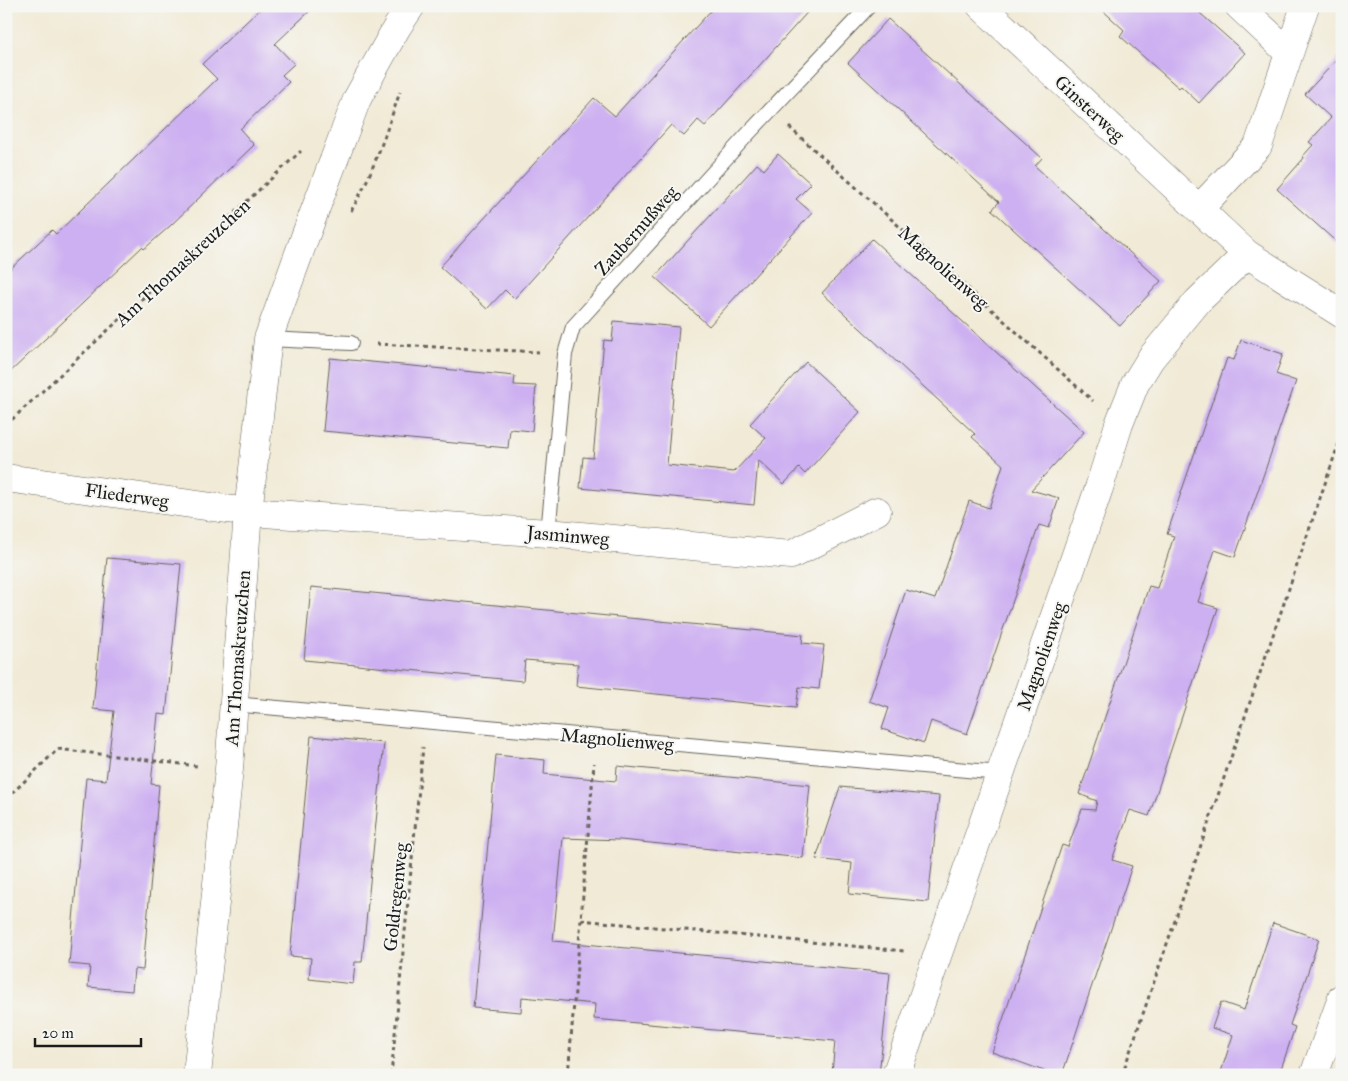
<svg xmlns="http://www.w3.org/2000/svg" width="1348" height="1081" viewBox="0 0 1348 1081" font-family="'IM FELL Great Primer',serif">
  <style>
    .building { fill: #cdb0f1 }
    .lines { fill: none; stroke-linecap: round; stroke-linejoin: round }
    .service-casing { stroke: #67645d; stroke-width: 16 }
    .minor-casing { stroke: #67645d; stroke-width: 29 }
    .path { stroke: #67645d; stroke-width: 3; stroke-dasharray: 4 4; stroke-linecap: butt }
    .service { stroke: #fff; stroke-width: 14 }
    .minor { stroke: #fff; stroke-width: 28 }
    .labels { text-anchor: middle; stroke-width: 4; stroke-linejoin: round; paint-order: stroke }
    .street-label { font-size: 19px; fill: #1c1c1c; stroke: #f6f6f2 }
  </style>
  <rect width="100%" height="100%" fill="#f6f6f2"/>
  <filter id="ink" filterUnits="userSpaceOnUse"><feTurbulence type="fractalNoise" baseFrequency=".02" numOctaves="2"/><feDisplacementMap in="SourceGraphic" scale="10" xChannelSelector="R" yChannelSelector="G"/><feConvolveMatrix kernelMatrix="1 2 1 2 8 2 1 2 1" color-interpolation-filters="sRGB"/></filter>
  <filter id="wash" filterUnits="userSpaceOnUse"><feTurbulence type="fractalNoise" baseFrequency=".0096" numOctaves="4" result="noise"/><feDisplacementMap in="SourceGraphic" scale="20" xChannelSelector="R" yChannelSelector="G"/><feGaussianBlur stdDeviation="1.12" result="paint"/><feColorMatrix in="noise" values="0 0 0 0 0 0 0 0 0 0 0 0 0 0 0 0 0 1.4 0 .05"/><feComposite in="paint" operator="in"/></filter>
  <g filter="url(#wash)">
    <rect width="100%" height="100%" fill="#f1ead6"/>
    <g id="blocks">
      <g class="building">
        <path d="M263,6H315L275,44L294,64L282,75L289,82L240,129L254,145L170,226L144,249L142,247L6,376V273L52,230L56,234L217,79L202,64Z"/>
        <path d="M715,6H813L705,126L698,120L684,136L671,125L514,299L505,290L487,309L440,267L594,98L615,116Z"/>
        <path d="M1098,6H1192L1245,53L1199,103L1181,86L1179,88L1120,36L1124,30Z"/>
        <path d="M888,19L1042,158L1035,166L1161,281L1120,326L992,210L999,202L848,63Z"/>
        <path d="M1342,54V247L1277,189L1304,158L1303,156L1313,145L1309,142L1331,118L1305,94Z"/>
        <path d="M778,154L811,184L796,199L812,213L709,326L655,277L757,164L764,170Z"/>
        <path d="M872,239L1084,432L1031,490L1059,498L1049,528L1039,525L967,734L931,721L924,743L882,729L889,708L869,701L906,590L935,599L969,501L989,508L1003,465L972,437L975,434L822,293Z"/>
        <path d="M614,321L679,327L667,465L734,472L766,438L750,424L806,362L860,412L805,474L799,468L784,484L758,460L754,505L580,488L583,457L593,458L604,340L612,341Z"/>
        <path d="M1241,340L1283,354L1276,374L1296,381L1235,557L1215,550L1198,602L1218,608L1149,816L1130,810L1112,860L1132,866L1062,1075H1055L992,1052L1062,845L1068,847L1082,809L1095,810L1097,801L1079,794L1149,586L1157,588L1174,536L1167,534L1227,358L1234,360Z"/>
        <path d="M330,358L515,376L514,385L536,386L532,431L510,429L508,448L323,431Z"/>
        <path d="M107,558L181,564L166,715L158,714L151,784L159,785L143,970L134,969L132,991L88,987L90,966L69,964L86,778L106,780L114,711L93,709Z"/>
        <path d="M311,587L803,635L802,643L824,645L819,689L799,687L796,708L576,686L578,664L525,660L523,681L304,660Z"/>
        <path d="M311,736L384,743L362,962H355L353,984L309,979L311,958L290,956Z"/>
        <path d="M496,755L545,760L544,774L616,781L617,766L810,785L803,858L620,840L563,838L553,941L890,973L879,1075L832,1073L835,1041L594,1019L595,1004L522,997L521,1012L473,1008Z"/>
        <path d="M840,787L939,796L928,902L849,894L852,863L816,859Z"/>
        <path d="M1273,923L1319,939L1290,1025L1295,1027L1279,1075H1220L1233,1035L1212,1028L1221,1002L1244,1010Z"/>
      </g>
    </g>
  </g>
  <g filter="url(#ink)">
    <use href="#blocks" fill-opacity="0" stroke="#67645d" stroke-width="1"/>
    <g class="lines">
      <defs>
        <g id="service">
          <path d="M268,339L351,343"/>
          <path d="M548,533L565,354L573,327L747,135L869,6"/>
          <path d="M233,704L1000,773"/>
        </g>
        <g id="minor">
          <path d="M981,6L1247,254L1342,314"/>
          <path d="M1239,6L1288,52"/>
          <path d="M1199,209L1258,146L1305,6"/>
          <path d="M6,478L248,512L548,533L791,555L877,511"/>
          <path d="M197,1075L229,769L248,512L268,339L306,234L357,99L397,27L411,6"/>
          <path d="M896,1075L1099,488L1119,424L1135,384L1151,358L1198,301L1247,254"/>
          <path d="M1314,1075L1342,998"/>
        </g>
      </defs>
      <use href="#service" class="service-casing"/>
      <use href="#minor" class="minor-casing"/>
      <g class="path">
        <path d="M789,127L1093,401"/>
        <path d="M351,211C373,174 386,132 400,92"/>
        <path d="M376,344L539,352"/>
        <path d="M6,425L301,151"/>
        <path d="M6,799L58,749L197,766"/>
        <path d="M581,920L904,951"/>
        <path d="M6,1074L12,1075"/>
        <path d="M391,1075L423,747"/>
        <path d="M568,1075L594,763"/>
        <path d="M1122,1075L1342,434"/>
      </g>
      <use href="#service" class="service"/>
      <use href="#minor" class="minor"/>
    </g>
  </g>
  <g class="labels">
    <g class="street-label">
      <text transform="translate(1090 108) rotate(43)" y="7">Ginsterweg</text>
      <text transform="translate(636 230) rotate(-48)" y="7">Zaubernußweg</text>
      <text transform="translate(182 262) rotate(-43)" y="7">Am Thomaskreuzchen</text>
      <text transform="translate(944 267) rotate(42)" y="7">Magnolienweg</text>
      <text transform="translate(127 495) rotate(8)" y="7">Fliederweg</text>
      <text transform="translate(568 535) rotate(5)" y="7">Jasminweg</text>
      <text transform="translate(1041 656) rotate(-71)" y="7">Magnolienweg</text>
      <text transform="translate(237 658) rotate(-86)" y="7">Am Thomaskreuzchen</text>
      <text transform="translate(617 739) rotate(5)" y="7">Magnolienweg</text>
      <text transform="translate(395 897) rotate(-84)" y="7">Goldregenweg</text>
    </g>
  </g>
  <rect width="1348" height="1081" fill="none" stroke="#f6f6f2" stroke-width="25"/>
  <path d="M35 1038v8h106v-8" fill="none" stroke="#1c1c1c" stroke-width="2.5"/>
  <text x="42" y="1038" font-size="15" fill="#1c1c1c" stroke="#f6f6f2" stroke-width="4" paint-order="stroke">20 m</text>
</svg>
